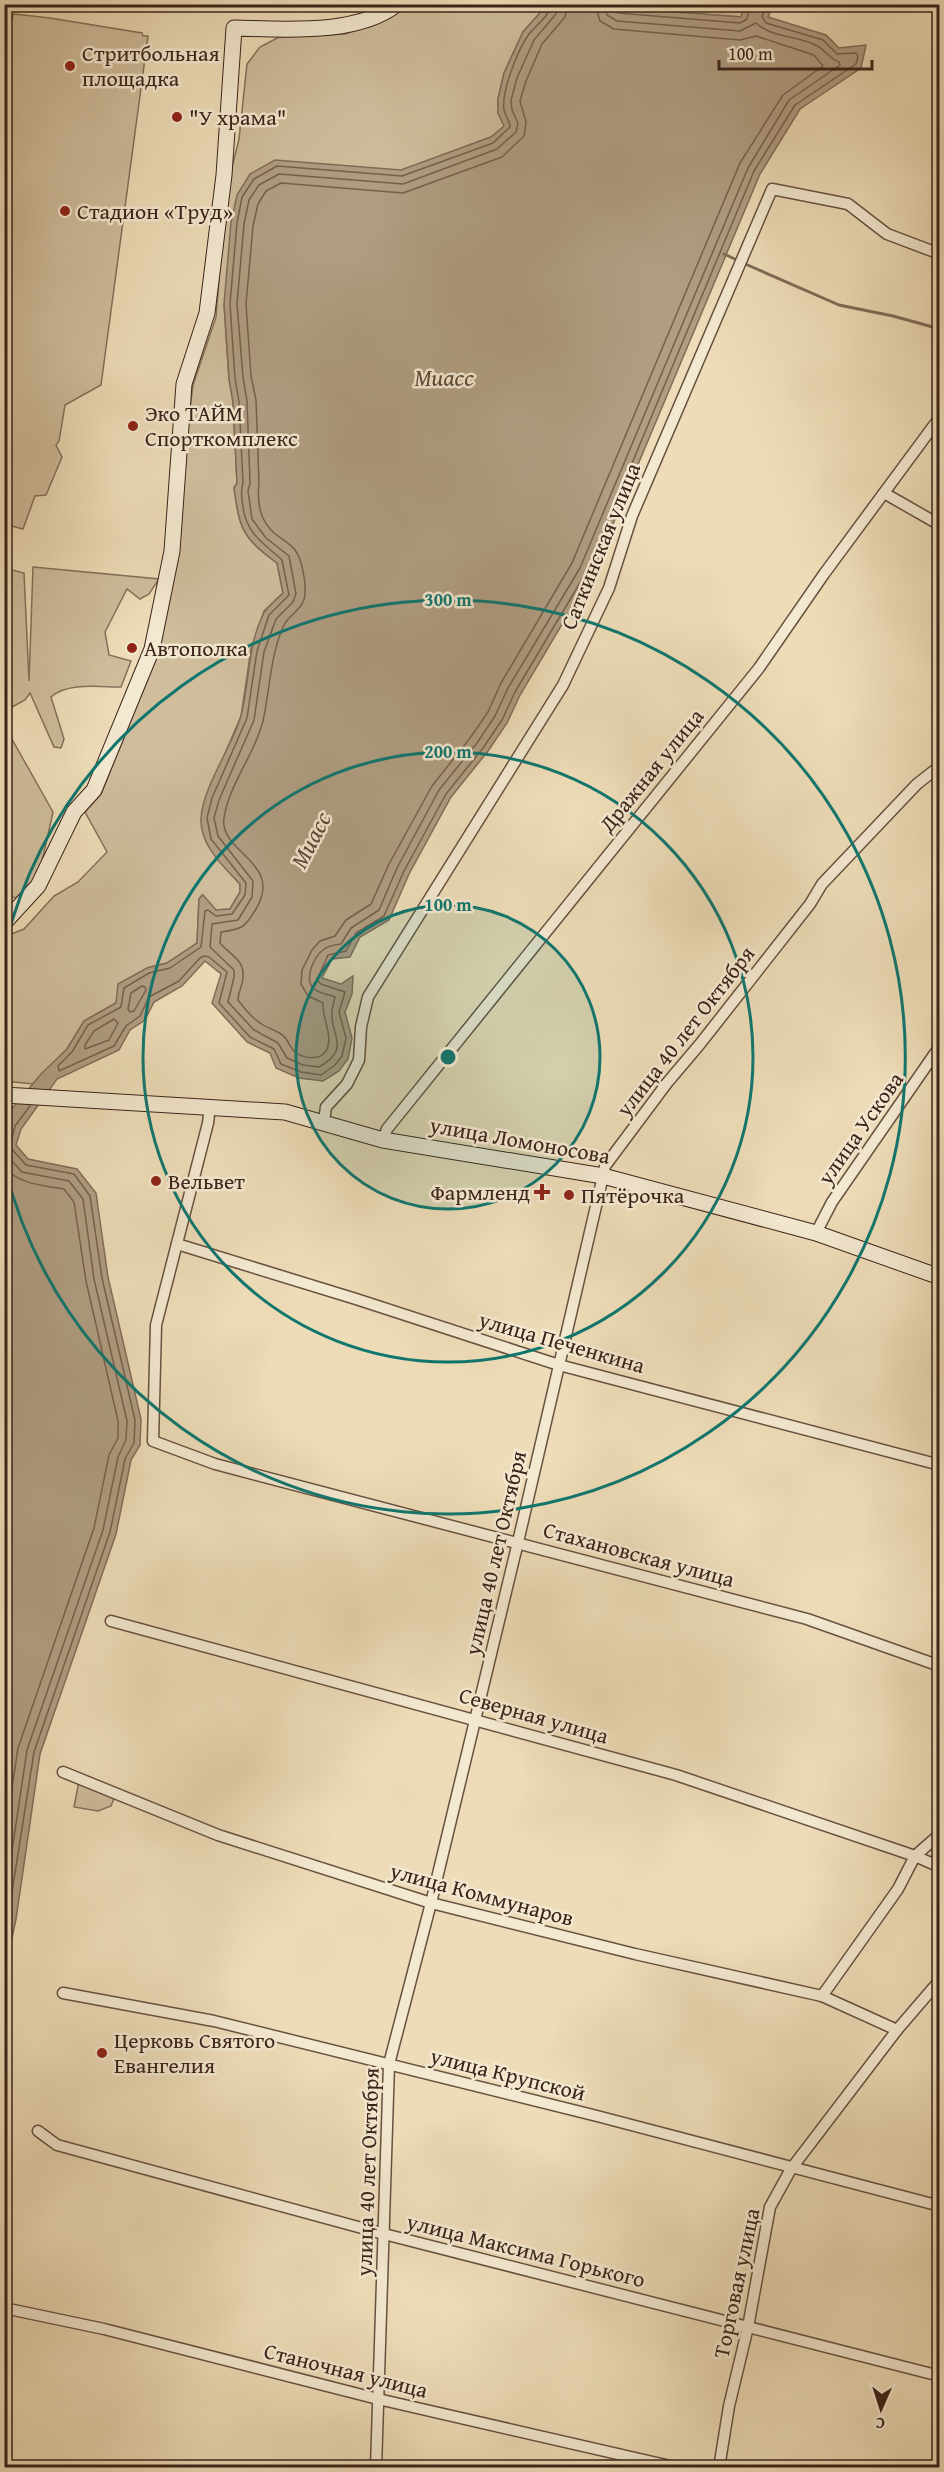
<svg xmlns="http://www.w3.org/2000/svg" width="944" height="2472" viewBox="0 0 944 2472" font-family="'Gentium Book Plus',serif">
  <style>
    .green { fill: #cfbd9c; stroke: #84705b; stroke-width: 1.5 }
    .water { fill: #b09d82; stroke: #816c58; stroke-width: 1.5 }
    .lines { fill: none; stroke-linecap: round; stroke-linejoin: round }
    .shore { stroke: #75604e; stroke-width: 1.5 }
    .stream { stroke: #816c58; stroke-width: 3 }
    .street-casing { stroke: #675141; stroke-width: 13 }
    .secondary-casing { stroke: #3a231a; stroke-width: 17 }
    .street { stroke: #f3e8d0; stroke-width: 10 }
    .secondary { stroke: #f3e8d0; stroke-width: 15 }
    .ring { fill: none; stroke: #0f766e; stroke-width: 3 }
    .poi-dot { fill: #8f2418; stroke: #f3e8d0; stroke-width: 2 }
    .labels { text-anchor: middle; stroke-width: 5; stroke-linejoin: round; paint-order: stroke }
    .poi-label { font-size: 22px; fill: #3a231a; stroke: #f3e8d0; text-anchor: start }
    .street-label { font-size: 22px; fill: #3a231a; stroke: #f3e8d0 }
    .water-label { font-size: 24px; font-style: italic; fill: #5d4839; stroke: #f3e8d0 }
    .centre { fill: #0f766e; stroke: #f3e8d0; stroke-width: 3 }
    .ring-label { font-size: 18px; text-anchor: middle; font-weight: bold; fill: #0f766e; stroke: #f3e8d0; stroke-width: 5; stroke-linejoin: round; paint-order: stroke }
  </style>
  <rect width="100%" height="100%" fill="#eddcb7"/>
  <filter id="stains"><feTurbulence type="fractalNoise" baseFrequency=".00333" numOctaves="4"/><feColorMatrix values="0 0 0 0 .2 0 0 0 0 .09 0 0 0 0 .02 0 0 0 .5 -.17"/></filter>
  <radialGradient id="worn" r=".72"><stop offset=".6" stop-color="#630" stop-opacity="0"/><stop offset="1" stop-color="#630" stop-opacity=".3"/></radialGradient>
  <g class="green">
    <path d="M406,5H547L523,32L504,73L498,99V113L505,126L491,137L401,171L346,166L224,304L229,379L233,402L237,483L234,488C240,531 242,537 277,563L283,593L264,611L251,649L241,716L207,796L206,842L221,863L240,884V892L230,909L216,910L202,895L199,899L197,943L167,963L147,968L116,1003L84,1021L67,1049L33,1084L5,1081L4,937L24,929L54,896L78,882L107,852L85,812L101,794L159,651L193,385L216,317L226,192L239,139L247,64L260,47L279,37L345,34L391,17Z"/>
    <path d="M581,5H745L741,17Z"/>
    <path d="M14,14L50,18L142,33L143,36H148L101,385L65,405L59,441L56,445L62,457L46,495L35,496L23,529L4,524V20H11Z"/>
    <path d="M33,567L159,579L149,594L140,599L127,589L105,632L109,655L131,661L121,687C100,687 67,682 51,697L64,739L61,748L54,747L30,693L25,700L5,711L4,568L24,573L29,681Z"/>
    <path d="M4,725L53,812L39,875L35,884H29L16,898L5,895Z"/>
    <path d="M79,1781L115,1796L111,1806L98,1811L74,1807Z"/>
  </g>
  <path class="water" d="M547,5H581L741,17L745,5H773L768,17L826,35L839,48L866,45L861,68L800,109L760,174L592,574L520,695L507,723L488,751L451,797L409,874L389,920L360,937L350,957L332,959L322,978L341,984L353,976L352,994L345,1012L352,1038L348,1059L339,1071L323,1081L299,1078L276,1068L270,1053L247,1042L212,1003L221,974L205,961L182,986L154,1002L145,1020L130,1030L119,1050L57,1079L21,1129L16,1145L28,1159L77,1169L96,1193L108,1277L141,1419L140,1445L131,1460L116,1534L40,1754L16,1919L5,1971V1117L41,1074L67,1049L84,1021L116,1003L118,984L147,968L167,963L197,943L199,899L203,895L216,910L230,909L240,892V884C223,866 200,845 201,819C202,788 232,747 241,716C250,682 247,645 264,613C268,606 277,599 283,593L277,563C242,537 240,530 234,488L237,483L233,402L229,379L224,304L231,222L237,195L250,174L275,160L401,170L491,137L504,126L498,113V99L504,73L523,32Z"/>
  <g class="lines">
    <g class="shore">
      <path d="M551,4C550,16 536,25 529,34C518,49 501,92 504,110C505,116 510,121 510,127L493,143L402,176L277,166L254,179L242,197L237,223L230,304L235,378L239,402L243,483C240,491 242,498 243,507C247,535 263,542 282,560L289,595L269,615L257,651L247,718L212,798L207,818L211,839L246,883L245,895L232,914L216,916L208,910L205,911L201,947L170,968L149,973L124,988L121,1007L88,1025L72,1052L58,1066L59,1071L114,1046L126,1026L140,1016L149,997L179,981L200,958L204,956L209,957L227,972L219,1003L250,1037L274,1049L281,1064L301,1072L321,1075L334,1066L342,1056L346,1038L339,1012L345,992L321,984L317,980L328,955L346,951L356,933L384,916L404,871L446,794L483,748L502,720L515,692L587,571L754,171L795,105L856,64L858,56L856,53L837,54L823,40L766,23L762,16L767,4"/>
      <path d="M559,4L556,14L534,40L517,78L511,100L512,110L518,123L516,132L497,149L403,184L279,174L259,185L249,200L244,224L237,304L243,377L247,401L250,483L248,491L252,519L266,538L289,556L296,594L293,602L276,619L264,652L254,720L219,800L214,818L218,836L253,881L252,897L238,920L212,924L210,947L234,970V977L228,1002L254,1030L278,1043L287,1058L303,1065L319,1067C352,1048 330,1036 332,1012C332,1007 334,1002 335,997C329,994 319,994 313,988C304,978 314,957 323,950C328,945 335,945 341,944L351,928L379,910L397,868L439,790L477,743L495,716L508,688L580,568L748,168L789,100L840,65L839,62C830,59 827,52 819,47C800,35 773,39 756,23L740,31L617,21L607,15L604,4"/>
      <path d="M568,4L565,17L542,44L526,81L520,101L526,122L524,136L502,157L403,193L281,183L266,191L258,204L253,226L246,304L251,376L256,400L259,483C257,502 259,519 274,533C281,539 290,543 295,550C302,559 306,582 305,594C304,610 288,614 283,627C270,657 270,689 263,721C255,754 229,784 224,818C219,853 284,862 256,909C245,928 242,929 221,932L220,943C229,954 245,960 243,977C243,985 238,992 238,1000C244,1008 252,1018 260,1023C267,1028 275,1030 281,1034C288,1038 289,1047 295,1052C304,1059 322,1061 327,1049C333,1035 322,1018 323,1003L308,996L301,984L302,970L312,950L320,941L335,936L346,920L371,904L389,864L432,786L470,738L488,712L501,683L572,563L740,163L783,95L823,66L814,55L756,36L740,40L614,29L600,21L595,4"/>
      <path d="M612,4L613,11L618,13L740,23L747,19L750,4"/>
      <path d="M142,986L145,987L146,990L134,1011L130,1012L128,1009L131,993Z"/>
      <path d="M114,1019L118,1023L109,1040L85,1049V1045L94,1031Z"/>
      <path d="M4,1152L22,1172L69,1181L83,1199L94,1279L127,1421L126,1440L118,1457L103,1530L27,1750L4,1904"/>
      <path d="M4,1167C20,1185 42,1185 64,1189L74,1202L86,1281L118,1421V1438L109,1455L94,1528L18,1748L4,1841"/>
      <path d="M4,1943L34,1752L110,1532L125,1459L134,1443L135,1420L102,1278L90,1196L74,1174L26,1165L10,1147L15,1126L30,1106"/>
    </g>
    <g class="stream">
      <path d="M724,254L737,260"/>
      <path d="M743,263L839,305L893,316L940,329"/>
    </g>
    <defs>
      <g id="street">
        <path d="M884,493L940,525"/>
        <path d="M210,1106L208,1123L156,1325L153,1441L215,1464L807,1619L940,1666"/>
        <path d="M324,1121L326,1107L347,1084L359,1060L361,1027L368,997L563,685L609,588L632,516L772,189L848,204L887,234L940,254"/>
        <path d="M383,1140L387,1129L759,668L824,574L940,417"/>
        <path d="M816,1233L832,1202L940,1046"/>
        <path d="M177,1244L356,1299L559,1365L940,1465"/>
        <path d="M111,1621L676,1775L915,1856L940,1867"/>
        <path d="M63,1772L218,1835L431,1903L635,1954L822,1996L897,2030"/>
        <path d="M63,1993L214,2021L597,2116L940,2206"/>
        <path d="M822,1996L898,1889L915,1856L940,1834"/>
        <path d="M38,2131L57,2145L384,2234L940,2376"/>
        <path d="M4,2308L104,2329L378,2399L679,2468"/>
        <path d="M376,2468L389,2064L431,1903L518,1542L603,1176L605,1166L667,1083L700,1044L810,904L822,884L917,784L940,766"/>
        <path d="M719,2468L729,2406L748,2327L770,2207L791,2169L897,2030L940,1980"/>
      </g>
      <g id="secondary">
        <path d="M4,923L38,886L74,812L94,790L152,649L172,551L184,384L207,313L224,175L234,28C283,29 356,36 397,4"/>
        <path d="M4,1095L285,1112L383,1140L603,1176L816,1233L940,1277"/>
      </g>
    </defs>
    <use href="#street" class="street-casing"/>
    <use href="#secondary" class="secondary-casing"/>
    <use href="#street" class="street"/>
    <use href="#secondary" class="secondary"/>
  </g>
  <circle cx="448" cy="1057" r="152" fill="#0f766e" fill-opacity=".12"/>
  <g class="ring">
    <circle cx="448" cy="1057" r="152"/>
    <circle cx="448" cy="1057" r="305"/>
    <path d="M5 946A457 457 0 1 1 5 1168"/>
  </g>
  <g class="poi-dot">
    <circle cx="70" cy="66" r="6"/>
    <circle cx="177" cy="117" r="6"/>
    <circle cx="65" cy="211" r="6"/>
    <circle cx="133" cy="426" r="6"/>
    <circle cx="132" cy="648" r="6"/>
    <circle cx="156" cy="1181" r="6"/>
    <path d="M539 1183h6v6h6v6h-6v6h-6v-6h-6v-6h6z"/>
    <circle cx="569" cy="1195" r="6"/>
    <circle cx="102" cy="2053" r="6"/>
  </g>
  <g class="labels">
    <g class="poi-label">
      <text x="82" y="61">Стритбольная<tspan x="82" dy="25">площадка</tspan></text>
      <text x="189" y="125">"У храма"</text>
      <text x="77" y="219">Стадион «Труд»</text>
      <text x="145" y="421">Эко ТАЙМ<tspan x="145" dy="25">Спорткомплекс</tspan></text>
      <text x="144" y="656">Автополка</text>
      <text x="168" y="1189">Вельвет</text>
      <text x="530" y="1200" text-anchor="end">Фармленд</text>
      <text x="581" y="1203">Пятёрочка</text>
      <text x="114" y="2048">Церковь Святого<tspan x="114" dy="25">Евангелия</tspan></text>
    </g>
    <g class="street-label">
      <text transform="translate(600 546) rotate(-68)" y="8">Саткинская улица</text>
      <text transform="translate(651 770) rotate(-51)" y="8">Дражная улица</text>
      <text transform="translate(685 1031) rotate(-52)" y="8">улица 40 лет Октября</text>
      <text transform="translate(860 1128) rotate(-55)" y="8">улица Ускова</text>
      <text transform="translate(520 1140) rotate(10)" y="8">улица Ломоносова</text>
      <text transform="translate(562 1342) rotate(16)" y="8">улица Печенкина</text>
      <text transform="translate(495 1553) rotate(-77)" y="8">улица 40 лет Октября</text>
      <text transform="translate(639 1554) rotate(15)" y="8">Стахановская улица</text>
      <text transform="translate(534 1715) rotate(16)" y="8">Северная улица</text>
      <text transform="translate(482 1894) rotate(15)" y="8">улица Коммунаров</text>
      <text transform="translate(508 2074) rotate(14)" y="8">улица Крупской</text>
      <text transform="translate(367 2172) rotate(-88)" y="8">улица 40 лет Октября</text>
      <text transform="translate(526 2250) rotate(14)" y="8">улица Максима Горького</text>
      <text transform="translate(736 2283) rotate(-78)" y="8">Торговая улица</text>
      <text transform="translate(346 2370) rotate(14)" y="8">Станочная улица</text>
    </g>
    <g class="water-label">
      <text x="444" y="386">Миасс</text>
      <text transform="translate(311 840) rotate(-63)" y="8">Миасс</text>
    </g>
  </g>
  <circle cx="448" cy="1057" r="9" class="centre"/>
  <g class="ring-label">
    <text x="448" y="606">300 m</text>
    <text x="448" y="758">200 m</text>
    <text x="448" y="911">100 m</text>
  </g>
  <rect width="944" height="2472" fill="none" stroke="#eddcb7" stroke-width="24"/>
  <rect x="6" y="6" width="932" height="2460" fill="none" stroke="#3a231a" stroke-width="3"/>
  <rect x="12" y="12" width="920" height="2448" fill="none" stroke="#3a231a" stroke-width="1.5"/>
  <g transform="translate(881 2409) rotate(183)" stroke="#f3e8d0" stroke-width="4.5" paint-order="stroke">
  <path d="M0-4.5L10 22L0 15L-10 22Z" fill="#3a231a"/>
  <text y="-9" font-size="16" font-weight="bold" text-anchor="middle" fill="#3a231a">С</text>
  </g>
  <path d="M719 60v9h153v-9" fill="none" stroke="#3a231a" stroke-width="3"/>
  <text x="728" y="60" font-size="18" fill="#3a231a" stroke="#f3e8d0" stroke-width="4.5" paint-order="stroke">100 m</text>
  <rect width="100%" height="100%" filter="url(#stains)"/>
  <rect width="100%" height="100%" fill="url(#worn)"/>
</svg>
